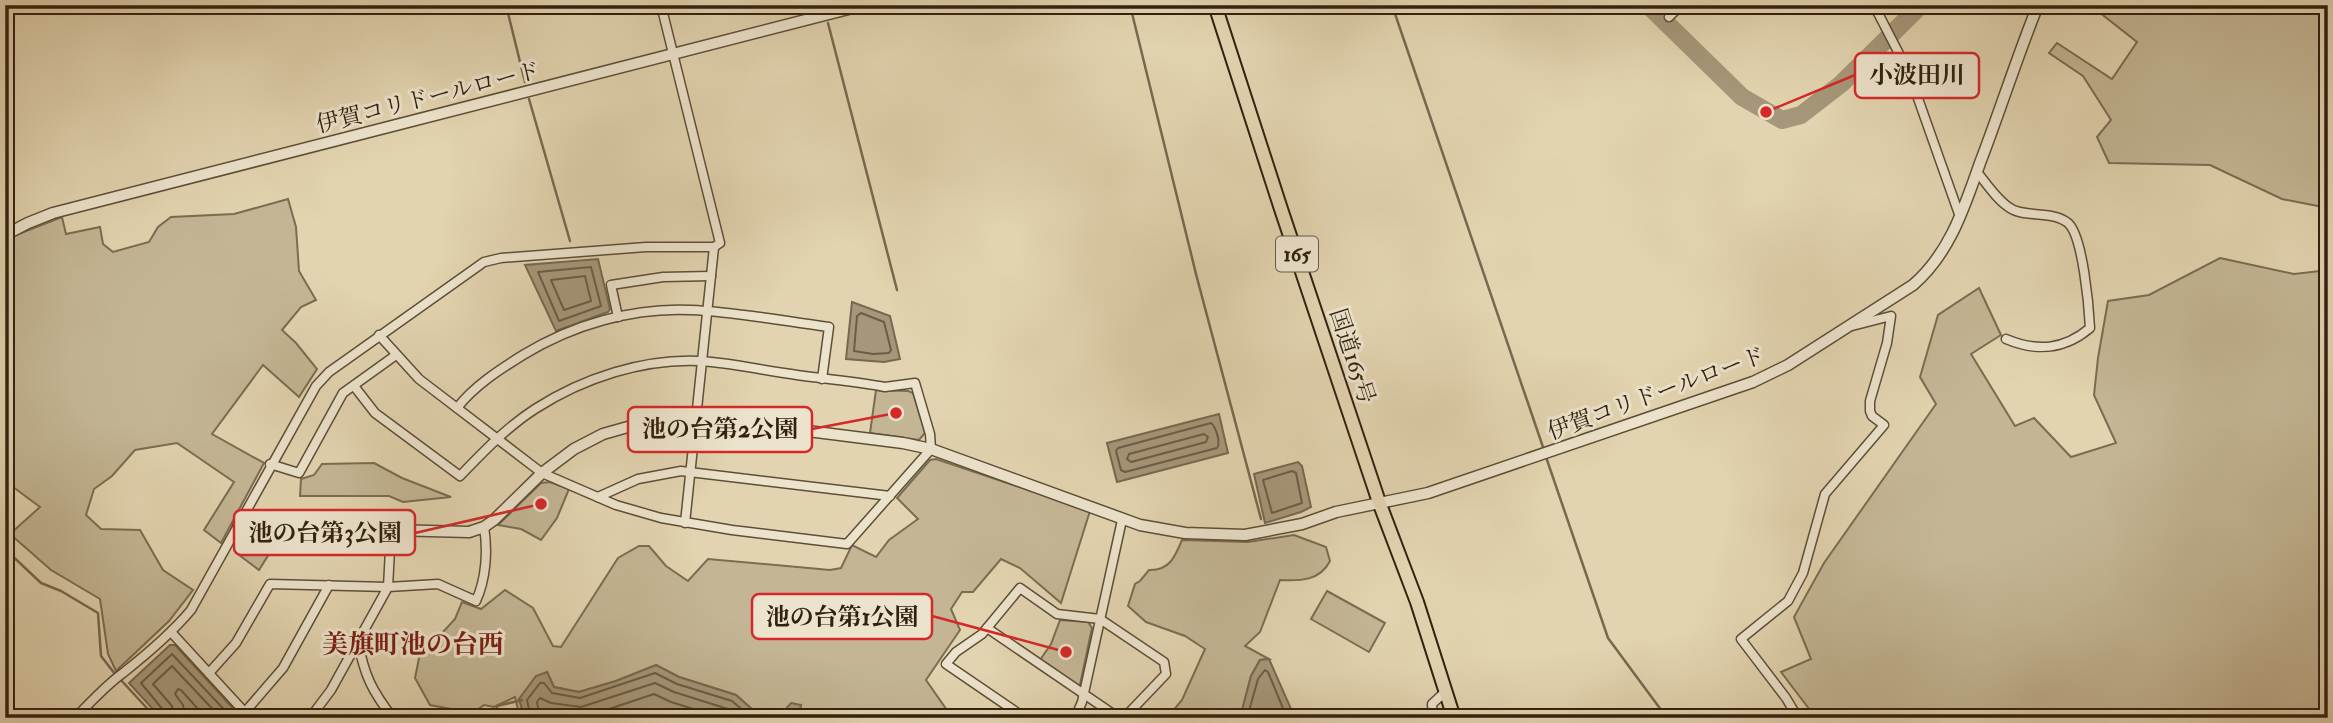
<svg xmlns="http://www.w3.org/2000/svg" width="2333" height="723" viewBox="0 0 2333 723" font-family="'IM FELL Double Pica','Noto Serif JP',serif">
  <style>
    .green { fill: #c4b695; stroke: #7b6c52; stroke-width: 2 }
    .water { fill: #a6977a; stroke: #786850; stroke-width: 2 }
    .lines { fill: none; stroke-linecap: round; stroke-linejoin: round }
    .shore { stroke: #6c5c45; stroke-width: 2 }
    .stream { stroke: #786850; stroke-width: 2.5 }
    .river { stroke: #a6977a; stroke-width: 18 }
    .minor-casing { stroke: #5e4e38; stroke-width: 11 }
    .tertiary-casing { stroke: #5e4e38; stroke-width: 13 }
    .trunk-casing { stroke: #322110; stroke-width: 16 }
    .minor { stroke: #ece3cc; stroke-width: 8 }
    .tertiary { stroke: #ece3cc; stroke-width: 10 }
    .trunk { stroke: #e2d4b0; stroke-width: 12 }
    .labels { text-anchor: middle; stroke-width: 6; stroke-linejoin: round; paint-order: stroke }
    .shield { fill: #ece3cc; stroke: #6a5b48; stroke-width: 2 }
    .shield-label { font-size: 21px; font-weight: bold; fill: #322110 }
    .street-label { font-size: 23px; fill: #322110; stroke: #ece3cc }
    .quarter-label { font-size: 26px; font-weight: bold; fill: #7a1f14; stroke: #ece3cc }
    .leader { fill: none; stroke: #d62828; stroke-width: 2.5 }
    .callout-dot { fill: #d62828; stroke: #ece3cc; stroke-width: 2.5 }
    .callout { fill: #ece3cc; stroke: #d62828; stroke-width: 2.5 }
    .callout-label { font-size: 24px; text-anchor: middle; font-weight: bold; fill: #322110 }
  </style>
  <rect width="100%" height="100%" fill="#e2d4b0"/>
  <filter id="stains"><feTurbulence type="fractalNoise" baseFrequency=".00286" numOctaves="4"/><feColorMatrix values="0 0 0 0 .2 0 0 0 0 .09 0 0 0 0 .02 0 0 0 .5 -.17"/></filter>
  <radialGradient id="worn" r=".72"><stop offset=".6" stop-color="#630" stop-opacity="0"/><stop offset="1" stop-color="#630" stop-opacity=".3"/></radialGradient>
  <g class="green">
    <path d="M2095,5H2328V208L2282,199L2210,165L2109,163L2097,137L2111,120L2083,76L2049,53L2057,43L2112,79L2137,42L2099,12Z"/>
    <path d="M288,199L296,227L299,271L316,300L301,307L282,330L296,343L317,369L299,397L263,365L212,434L264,463L221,543L204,530L234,482L177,443L135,450L112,476L94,489L86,515L101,529L140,530L163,570L193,590L169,621L116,671L108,654L100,599L51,570L10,534L40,507L5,481V243L16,235L62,217L66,234L100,227L103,244L113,252L149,242L158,227L171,217L234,214Z"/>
    <path d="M2220,258L2294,274L2328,270V718H1816L1781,672L1811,659L1794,617L1824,563L1936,404L1920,377L1938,315L1979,288L2001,335L1971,354L2015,426L2034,418L2071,457L2116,443L2094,395L2098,358L2108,301L2149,295Z"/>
    <path d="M876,390L908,391L913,393L925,433L919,440L870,433Z"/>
    <path d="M936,459L1090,511L1061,603L1020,568L1001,559L973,592H962L951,609L960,630L926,680L949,713L957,718H881L835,715L830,718H798L801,705L762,718L736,695L679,677L656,665L616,681L579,692L554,687L547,672L519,699L525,718H520L515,697L494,707L484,705L467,717L456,710L430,705L415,678L419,658L455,619L462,602L481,609L505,590L533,608L553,646L561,647L618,558L639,546H649L666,566L688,581L708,559L830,570L841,568L852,545L876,557L889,540L918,519L897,498L930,460Z"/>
    <path d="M374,463L402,478L451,497L403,502L389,496H300L301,479L314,475L322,464Z"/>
    <path d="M550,482L569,489L557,518L541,540L521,529L498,525L541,483Z"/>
    <path d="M1294,535L1326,547L1330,561C1320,581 1300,581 1280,580L1260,632L1245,646L1269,659L1260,660L1251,676L1240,718H1167L1182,700L1205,649L1185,636L1146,622L1128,606L1135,584L1140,581L1149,570C1169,571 1175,557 1182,540L1248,542Z"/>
    <path d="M264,538L269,554L259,570L239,555L245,539Z"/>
    <path d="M1327,591L1385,623L1369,652L1311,619Z"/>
    <path d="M1060,620L1088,622L1092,628L1080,685L1076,686L1040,660L1051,644Z"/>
  </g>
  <g class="water">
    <path d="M598,259L610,309L608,312L556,331L525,265Z"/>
    <path d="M852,302L890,316L900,359L884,362L846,359Z"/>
    <path d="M1219,414L1228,453L1117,482L1107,443Z"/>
    <path d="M1298,462L1302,466L1311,507L1301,512L1265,523L1254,474Z"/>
    <path d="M170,645H175L242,718H161L129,683Z"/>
    <path d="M1269,659L1295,718H1240L1251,676L1260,660Z"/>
    <path d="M656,665L679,677L736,695L762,718H525L519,699L536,676L547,672L554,687L579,692L616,681Z"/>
    <path d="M791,703L801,705L798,718H762L785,710Z"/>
  </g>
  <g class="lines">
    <g class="shore">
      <path d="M591,267L601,306L559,321L538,272Z"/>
      <path d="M585,276L591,301L564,310L551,280Z"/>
      <path d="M861,313L884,322L891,350L889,353L873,354L854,351L857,316Z"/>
      <path d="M1211,423C1216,427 1221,443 1217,448L1125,472L1121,470L1116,451L1118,448Z"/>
      <path d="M1204,434L1208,437L1206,442L1131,462L1127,459L1129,454Z"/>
      <path d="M1292,471L1296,473L1302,503L1272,513L1263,480Z"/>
      <path d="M166,718L164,711L141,683L172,654L232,718"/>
      <path d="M174,718L172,706L153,684L172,666L221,718"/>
      <path d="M185,718L183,705L175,694L178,689L181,690L206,718"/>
      <path d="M531,718L527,700L540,683H544L552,693L580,698L655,673L677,684L732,701L752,718"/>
      <path d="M540,718L537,702L540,698L551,703L581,707L655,683L674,692L728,709L738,718"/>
      <path d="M550,718L554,714L585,717L654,694L671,702L722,718"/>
      <path d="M1247,718L1258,679L1265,670L1268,672L1287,718"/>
    </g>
    <g class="stream">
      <path d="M506,5L525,82"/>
      <path d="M1130,5L1196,274L1261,519"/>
      <path d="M1392,5L1544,450"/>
      <path d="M828,23L897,290"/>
      <path d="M529,99L570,241"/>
      <path d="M1546,457L1608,638L1667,718"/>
      <path d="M5,549L41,583L61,591L98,613L101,656L115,674"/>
      <path d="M120,679L156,718"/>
      <path d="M497,718V706L522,700"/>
    </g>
    <path class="river" d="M1648,5L1742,97L1782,120L1801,115L1841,84L1921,5"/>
    <defs>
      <g id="minor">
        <path d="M1866,5L1874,8L1878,13L1909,73L1960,217"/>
        <path d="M1669,17L1681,5"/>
        <path d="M1977,172C1987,184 1997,200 2010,208C2024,218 2052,210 2068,223C2083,236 2089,308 2090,328C2064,350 2037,352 2006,339"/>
        <path d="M618,317L611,285L663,277L711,276"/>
        <path d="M354,386L375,413L460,476C483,452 507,427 535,409C583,378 644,358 701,361C731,363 761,370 791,374C822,379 854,381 885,387L915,383L930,434L931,449L847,544L732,530L661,518L616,505L542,473L419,379L379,335"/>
        <path d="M457,408C474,386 499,370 523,355C572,325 633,307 691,310C737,312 783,321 829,327L822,379"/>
        <path d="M270,464L299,473L343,393L396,355"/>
        <path d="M598,497L638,479L681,471L890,496"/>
        <path d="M685,523L714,247"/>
        <path d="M987,628L1119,718"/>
        <path d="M171,632L250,718"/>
        <path d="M358,641C364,675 372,691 393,718"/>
        <path d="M209,673L236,643L270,584L388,587L438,584L476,601C486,579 488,551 484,527"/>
        <path d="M245,712L283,668L329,585"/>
        <path d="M75,718C90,703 105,686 123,673C147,654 171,634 191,610L316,386L329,372L484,262L501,258L646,247H714L720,243L661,5"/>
        <path d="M310,718L331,690L388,587L391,531"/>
        <path d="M420,718L426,714L452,718"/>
        <path d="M1025,718L946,664L956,652L982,634L1020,588L1057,614L1100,619L1164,662L1166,674L1124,718"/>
        <path d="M1075,718L1082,702L1122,520"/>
        <path d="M1433,718L1432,704L1445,692"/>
        <path d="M1798,718L1786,698L1741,639L1788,601L1803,573L1825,494L1884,425L1872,416L1870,411V401L1887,343L1891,316L1852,326"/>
      </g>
      <g id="tertiary">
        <path d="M5,235L28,223L53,213L864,5"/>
        <path d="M238,526L469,532L484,527L494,520L542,473L574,449L603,434L649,421L696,417L903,443L931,449L1140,525L1185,533L1245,535L1302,524L1336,512L1428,493L1753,382L1788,365L1913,285C1950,253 1964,208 1980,163C2000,111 2017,57 2038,5"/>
      </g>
      <path id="trunk" d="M1215,5L1281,209L1379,502L1417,602L1454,718"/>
    </defs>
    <use href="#minor" class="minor-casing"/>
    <use href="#tertiary" class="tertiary-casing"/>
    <use href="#trunk" class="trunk-casing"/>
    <use href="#minor" class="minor"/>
    <use href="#tertiary" class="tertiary"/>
    <use href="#trunk" class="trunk"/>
  </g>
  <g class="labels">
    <rect class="shield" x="1276" y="236.5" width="42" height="35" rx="5"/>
    <g class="shield-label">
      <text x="1297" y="261">165</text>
    </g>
    <g class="street-label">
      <text transform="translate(428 97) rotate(-14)" y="8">伊賀コリドールロード</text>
      <text transform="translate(1353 356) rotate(72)" y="8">国道165号</text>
      <text transform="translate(1656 393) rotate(-20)" y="8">伊賀コリドールロード</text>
    </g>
    <g class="quarter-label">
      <text x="413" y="653">美旗町池の台西</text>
    </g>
  </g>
  <path class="leader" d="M1766 112L1855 75M896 413L812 429M541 504L415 533M1066 652L932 616"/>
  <g class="callout-dot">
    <circle cx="1766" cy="112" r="7"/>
    <circle cx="896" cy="413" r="7"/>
    <circle cx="541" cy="504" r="7"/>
    <circle cx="1066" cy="652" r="7"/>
  </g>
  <g class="callout">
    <rect x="1855" y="53" width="124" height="45" rx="7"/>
    <rect x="628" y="407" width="184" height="45" rx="7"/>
    <rect x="234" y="510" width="181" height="45" rx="7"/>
    <rect x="752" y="594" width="180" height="45" rx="7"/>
  </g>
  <g class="callout-label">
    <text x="1917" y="83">小波田川</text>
    <text x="720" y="437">池の台第2公園</text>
    <text x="325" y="541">池の台第3公園</text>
    <text x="842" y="625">池の台第1公園</text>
  </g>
  <rect width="2333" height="723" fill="none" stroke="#e2d4b0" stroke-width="28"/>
  <rect x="7" y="7" width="2319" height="709" fill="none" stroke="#322110" stroke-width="3.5"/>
  <rect x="14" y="14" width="2305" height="695" fill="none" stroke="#322110" stroke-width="2"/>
  <rect width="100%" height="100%" filter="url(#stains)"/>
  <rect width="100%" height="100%" fill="url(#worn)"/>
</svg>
